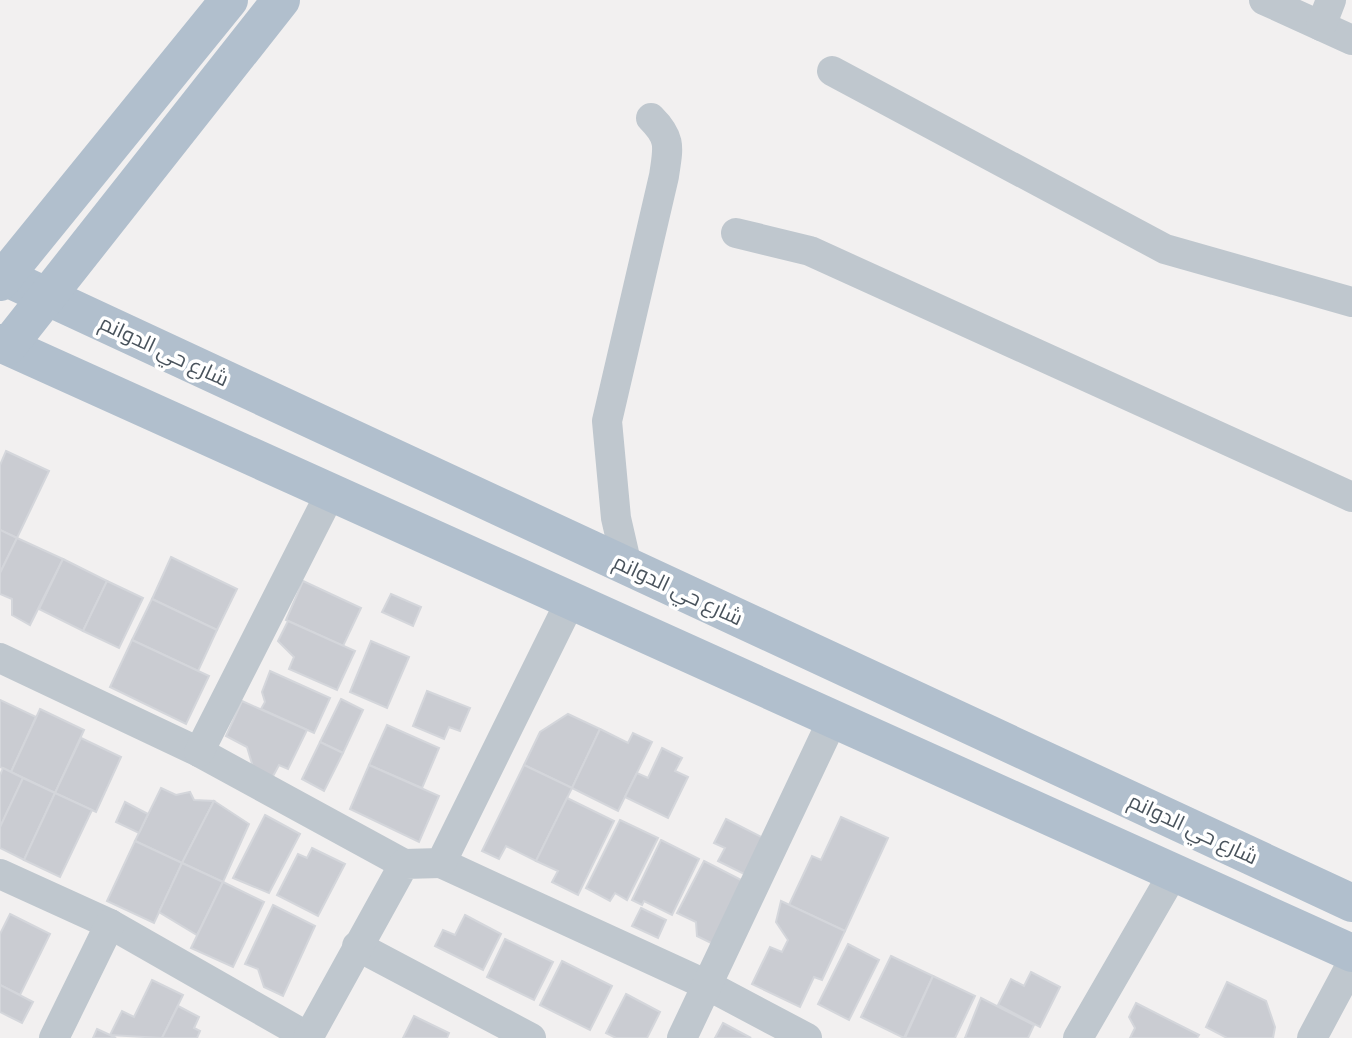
<svg xmlns="http://www.w3.org/2000/svg" width="1352" height="1038" viewBox="0 0 1352 1038" font-family="'Roboto Condensed',Cairo,sans-serif">
  <style>
    .building { fill: #caccd2; stroke: #d4d6db; stroke-width: 2 }
    .lines { fill: none; stroke-linecap: round; stroke-linejoin: round }
    .minor { stroke: #bfc7ce; stroke-width: 30 }
    .major { stroke: #b1bfcd; stroke-width: 38 }
    .labels { text-anchor: middle; stroke-width: 7; stroke-linejoin: round; paint-order: stroke }
    .street-label { font-size: 21px; fill: #49535c; stroke: #fff }
  </style>
  <rect width="100%" height="100%" fill="#f2f0f0"/>
  <g class="building">
    <path d="M6,451L49,471L17,538L0,530V465Z"/>
    <path d="M0,530L17,538L0,573Z"/>
    <path d="M17,538L63,559L30,625L12,615V599L0,594V573Z"/>
    <path d="M171,557L237,589L217,630L152,599Z"/>
    <path d="M63,559L107,581L83,631L39,609Z"/>
    <path d="M107,581L143,598L119,648L83,631Z"/>
    <path d="M303,581L361,608L343,646L286,620Z"/>
    <path d="M391,594L421,607L413,626L382,612Z"/>
    <path d="M152,599L217,630L198,671L132,640Z"/>
    <path d="M288,621L355,651L337,690L289,669L294,657L278,641Z"/>
    <path d="M132,640L209,676L186,724L110,687Z"/>
    <path d="M371,641L409,657L387,708L350,692Z"/>
    <path d="M270,671L330,698L314,733L261,709L265,702L262,692Z"/>
    <path d="M427,691L470,708L460,731L449,727L444,739L413,726Z"/>
    <path d="M341,699L363,710L343,753L320,742Z"/>
    <path d="M0,700L36,717L11,772L0,767Z"/>
    <path d="M242,701L307,730L288,769L279,765L272,778L253,767L247,747L226,736Z"/>
    <path d="M40,709L84,730L55,793L11,772Z"/>
    <path d="M568,714L600,729L572,788L524,765L540,732Z"/>
    <path d="M387,725L439,748L422,788L369,765Z"/>
    <path d="M600,729L628,743L633,733L652,742L618,811L572,788Z"/>
    <path d="M81,738L121,757L96,812L55,793Z"/>
    <path d="M320,742L343,753L324,791L302,779Z"/>
    <path d="M662,748L682,758L675,771L688,777L668,818L625,797L637,773L648,778Z"/>
    <path d="M369,765L439,796L419,842L350,809Z"/>
    <path d="M524,765L572,788L536,861L506,846L499,859L482,851Z"/>
    <path d="M3,768L23,778L0,827V775Z"/>
    <path d="M23,778L55,793L24,860L0,848V827Z"/>
    <path d="M161,788L176,795L190,792L194,800L214,801L182,863L135,841Z"/>
    <path d="M55,793L92,810L60,877L24,860Z"/>
    <path d="M567,798L614,821L578,895L552,882L558,871L536,861Z"/>
    <path d="M214,801L249,824L223,882L182,863Z"/>
    <path d="M125,802L148,814L139,833L116,822Z"/>
    <path d="M265,815L300,834L269,893L233,878Z"/>
    <path d="M841,817L888,838L845,931L789,905L812,856L821,860Z"/>
    <path d="M726,819L767,840L748,876L718,861L725,848L714,843Z"/>
    <path d="M620,820L658,838L627,900L615,893L610,901L586,888Z"/>
    <path d="M661,840L699,859L672,915L644,901L642,905L632,900Z"/>
    <path d="M135,841L182,863L154,923L107,901Z"/>
    <path d="M312,848L345,864L318,916L277,895L298,854L307,858Z"/>
    <path d="M704,861L745,882L713,944L697,936L696,922L677,913Z"/>
    <path d="M182,863L223,882L197,935L159,912Z"/>
    <path d="M223,882L264,902L233,967L191,948Z"/>
    <path d="M781,901L845,931L822,980L814,977L800,1007L752,984L770,947L782,952L788,940L776,922Z"/>
    <path d="M273,905L315,926L283,996L264,987L258,969L245,964Z"/>
    <path d="M641,908L666,920L658,938L632,926Z"/>
    <path d="M10,914L50,934L20,995L0,985V934Z"/>
    <path d="M465,915L501,934L483,970L435,946L443,930L455,935Z"/>
    <path d="M505,939L553,962L534,1000L487,977Z"/>
    <path d="M848,944L879,960L849,1020L818,1004Z"/>
    <path d="M891,956L933,976L904,1038L861,1017Z"/>
    <path d="M562,961L612,986L590,1030L540,1005Z"/>
    <path d="M1031,972L1060,987L1040,1027L998,1005L1011,979L1024,986Z"/>
    <path d="M933,976L975,996L955,1038H905Z"/>
    <path d="M152,980L183,995L162,1038L110,1035L122,1011L134,1017Z"/>
    <path d="M1227,982L1266,1001L1275,1027L1273,1038H1227L1206,1027Z"/>
    <path d="M0,985L33,1002L22,1023L0,1012Z"/>
    <path d="M626,994L660,1012L647,1038H616L606,1033Z"/>
    <path d="M981,998L1034,1025L1028,1038H965Z"/>
    <path d="M1136,1003L1199,1035L1197,1038H1130L1135,1028L1129,1017Z"/>
    <path d="M178,1006L199,1017L194,1028L200,1031L197,1038H162Z"/>
    <path d="M414,1016L449,1033L447,1038H403Z"/>
    <path d="M723,1023L751,1038H715Z"/>
    <path d="M97,1029L110,1035L116,1038H93Z"/>
  </g>
  <g class="lines">
    <g class="minor">
      <path d="M1264,0L1352,40"/>
      <path d="M1321,26L1331,0"/>
      <path d="M832,71L1165,249L1352,302"/>
      <path d="M736,233L810,251L1352,497"/>
      <path d="M627,566L616,518L607,421L664,176C668,148 672,139 651,118"/>
      <path d="M0,658L199,752L404,864"/>
      <path d="M199,752L331,492"/>
      <path d="M441,863L707,985L807,1038"/>
      <path d="M0,874L110,924L308,1037"/>
      <path d="M357,946L531,1038"/>
      <path d="M54,1038L110,924"/>
      <path d="M308,1038L404,864L441,863L571,600"/>
      <path d="M682,1038L833,719"/>
      <path d="M1078,1038L1174,872"/>
      <path d="M1312,1038L1352,963"/>
    </g>
    <g class="major">
      <path d="M5,277L1352,903"/>
      <path d="M0,282L229,0"/>
      <path d="M0,343L1352,953"/>
      <path d="M8,346L281,0"/>
    </g>
  </g>
  <g class="labels">
    <g class="street-label">
      <text transform="translate(164 351) rotate(25)" y="7">شارع حي الدوانم</text>
      <text transform="translate(678 590) rotate(25)" y="7">شارع حي الدوانم</text>
      <text transform="translate(1193 829) rotate(25)" y="7">شارع حي الدوانم</text>
    </g>
  </g>
</svg>
